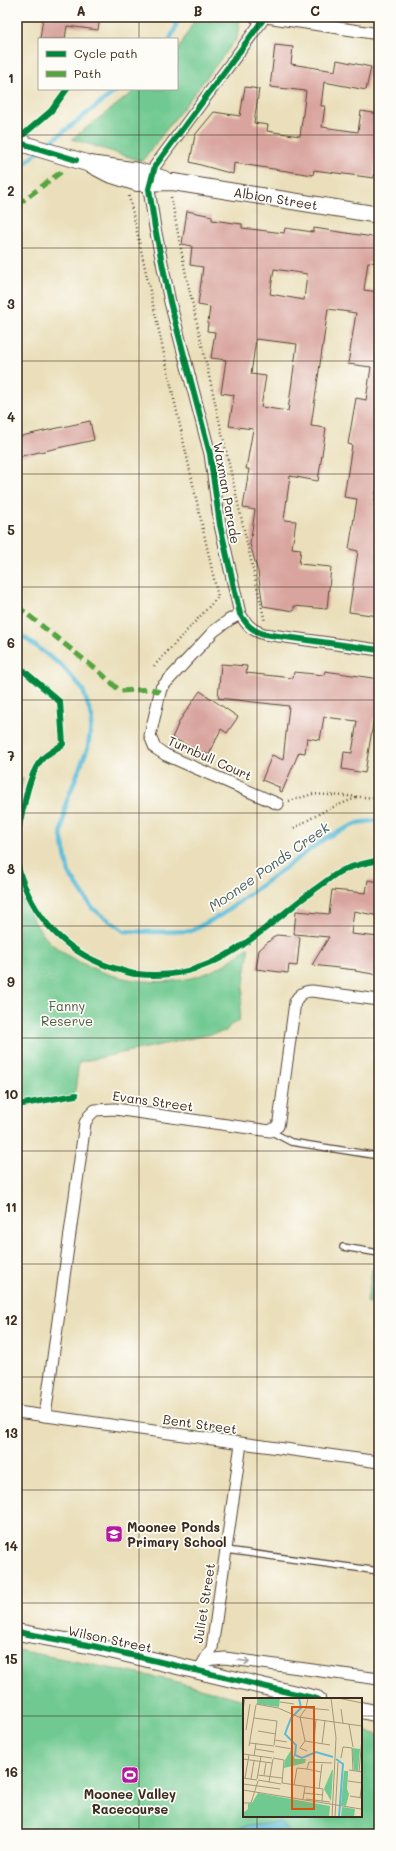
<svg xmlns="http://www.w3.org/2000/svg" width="396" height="1851" viewBox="0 0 396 1851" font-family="Mali,sans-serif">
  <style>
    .green { fill: #6fc990; stroke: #557a57 }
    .water { fill: #5abcd8; stroke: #4a737b }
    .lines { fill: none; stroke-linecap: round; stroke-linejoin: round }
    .stream { stroke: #5abcd8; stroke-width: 4.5 }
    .building { fill: #d9a49e; fill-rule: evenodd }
    .lane-casing { stroke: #554535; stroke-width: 8 }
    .street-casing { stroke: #554535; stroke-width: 13 }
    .secondary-casing { stroke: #554535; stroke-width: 18 }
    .path { stroke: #554535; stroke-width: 2.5; stroke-dasharray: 1 3; stroke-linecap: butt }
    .lane { stroke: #fff; stroke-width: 5.5 }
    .street { stroke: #fff; stroke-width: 11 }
    .secondary { stroke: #fff; stroke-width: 16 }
    .quiet { stroke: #54a441; stroke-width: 5; stroke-dasharray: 10 5; stroke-linecap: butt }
    .cycleway-casing { stroke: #fdfcf7; stroke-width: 8 }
    .cycleway { stroke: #00873e; stroke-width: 6 }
    .oneway { stroke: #a79f9a }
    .grid { fill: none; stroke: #3b2a1e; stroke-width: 1; stroke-opacity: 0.55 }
    .labels { text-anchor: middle; stroke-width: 3.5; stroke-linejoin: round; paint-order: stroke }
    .street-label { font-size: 13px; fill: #3b2a1e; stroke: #fdfcf7 }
    .park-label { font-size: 13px; fill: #4b5a40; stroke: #fdfcf7 }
    .poi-label { font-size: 13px; font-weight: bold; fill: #3b2a1e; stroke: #fdfcf7; text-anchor: start }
    .water-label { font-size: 14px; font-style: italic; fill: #465d5f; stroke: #fdfcf7 }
    .inset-river { fill: none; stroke: #5abcd8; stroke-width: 2 }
    .inset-road { fill: none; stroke: #a4977c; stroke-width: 1 }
    .view { fill: #d7540e; fill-opacity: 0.15; stroke: #d7540e; stroke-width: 2 }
    .inset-edge { fill: none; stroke: #3b2a1e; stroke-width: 2 }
    .neatline { fill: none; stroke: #3b2a1e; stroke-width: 1.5 }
    .grid-label { font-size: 13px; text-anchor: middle; font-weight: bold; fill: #3b2a1e }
  </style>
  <rect width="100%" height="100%" fill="#fdfcf7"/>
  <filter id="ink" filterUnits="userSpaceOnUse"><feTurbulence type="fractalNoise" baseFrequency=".025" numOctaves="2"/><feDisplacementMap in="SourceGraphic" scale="8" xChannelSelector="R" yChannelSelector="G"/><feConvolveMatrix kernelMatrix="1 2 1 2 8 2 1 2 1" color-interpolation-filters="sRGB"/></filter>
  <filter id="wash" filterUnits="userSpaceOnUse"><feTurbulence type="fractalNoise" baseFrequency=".012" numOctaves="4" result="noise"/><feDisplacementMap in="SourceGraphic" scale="16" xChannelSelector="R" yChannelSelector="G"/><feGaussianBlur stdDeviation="0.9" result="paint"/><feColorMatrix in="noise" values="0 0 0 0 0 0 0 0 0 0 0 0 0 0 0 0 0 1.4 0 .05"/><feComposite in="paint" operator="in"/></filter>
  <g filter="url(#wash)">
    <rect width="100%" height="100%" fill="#eadfba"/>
    <g class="green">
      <path d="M196,17H240L237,38L142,161L72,139L137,89H177V52Z"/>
      <path d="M17,779H23L17,803Z"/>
      <path d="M17,889C25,905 39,934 53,945C96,980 166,994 216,969C228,963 239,954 249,947L239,1021L230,1025L226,1031L79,1062L74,1098L17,1106Z"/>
      <path d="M372,1269L379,1271V1305L367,1302Z"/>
      <path d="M17,1650L170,1680L244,1700V1816H361V1730L379,1735V1834H17Z"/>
    </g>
    <path class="water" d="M280,1822L291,1834H236L241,1827Z"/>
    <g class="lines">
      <g class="stream">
        <path d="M170,39L176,27L177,17"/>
        <path d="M44,147L118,89"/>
        <path d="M17,170L38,152"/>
        <path d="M17,632L62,666L83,690L92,718L88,747L66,803L61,835L69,873L92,908L124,931L153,932L191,931L221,915L327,837L358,823L379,820"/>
      </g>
    </g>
    <g id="blocks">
      <g class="building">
        <path d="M43,17H100L98,30L67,26L65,39H40Z"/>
        <path d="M275,45L293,47L291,64L335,71L337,60L371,67L366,90L324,82L321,106H325L322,127L358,132L361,111L379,114V140L374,178L314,170L313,175L234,163L233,174L190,162L195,135L214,112L240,116L245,87L259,89L254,123L268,125L267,131L300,136L306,91L270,87Z"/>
        <path d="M187,211L212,216V220L242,224V228L284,233L285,228L313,232L314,228L379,238V263L368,262L364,290L379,292V473L374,506L379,507V616L349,612L358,551L349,549L357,499L344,497L352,445L348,444L356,398L366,400L371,367L348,364L356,313L328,309L311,426L326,428L318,481L290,476L284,520L296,521L292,548L301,549L299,564L331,567L327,609L294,606V611L263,606L258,572L250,544L255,510L243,508L249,469H246L253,429L229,426L234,395L221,393L226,360L211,358L215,332L207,331L210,307L198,305L203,267L190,265L192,246L182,244ZM274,269L307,274L304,300L270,294ZM256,339L297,344L288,411L261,407L266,376L251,374Z"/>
        <path d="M90,421L94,440L17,457V437Z"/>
        <path d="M221,664L247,666L246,673L293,678L294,672L324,675L325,671L379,679V717H374L365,773L342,769L344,752L352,753L357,721L324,717L320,740L307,738L305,753L299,752L282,792L279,791V787L262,780L272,755L283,760L289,706L218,698Z"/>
        <path d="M200,691L238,717L227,733L221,729L209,755L172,738L180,720Z"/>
        <path d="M368,880L379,882V916L354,911L351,934L379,937V975L355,971L356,970L312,965L329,937L294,934L296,911L329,914L332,890L366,893Z"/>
        <path d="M276,935L300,937L297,966L289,965L288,973L256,969L259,950Z"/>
      </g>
    </g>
  </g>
  <g filter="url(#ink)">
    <use href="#blocks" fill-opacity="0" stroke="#554535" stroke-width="1"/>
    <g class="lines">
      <defs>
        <g id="lane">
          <path d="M270,1131L291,1142L379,1156"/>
          <path d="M343,1247L379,1253"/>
          <path d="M226,1550L379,1571"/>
        </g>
        <g id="street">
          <path d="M255,17L262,21L155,166L149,189L155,228L170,302L210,454L220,525L240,614C247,625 251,630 264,634L379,650"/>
          <path d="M266,17L379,34"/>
          <path d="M240,614L229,620L214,631L161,688L150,736L155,748L166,755L278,804"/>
          <path d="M17,1412L379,1462"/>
          <path d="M45,1416L85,1123L89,1116L95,1110L115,1109L270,1131L278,1126L279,1121L295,1002C299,994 304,991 312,991L379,1000"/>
          <path d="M205,1660L225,1658L379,1679"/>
          <path d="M199,1670L212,1648L241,1444"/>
        </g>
        <g id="secondary">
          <path d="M17,142L90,164L138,171L164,179"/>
          <path id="s1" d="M90,164L109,174L137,183L173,182L379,215"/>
          <path d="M17,1632L93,1646L317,1699"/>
          <path d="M361,1710L379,1714"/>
        </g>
      </defs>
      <use href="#lane" class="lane-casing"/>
      <use href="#street" class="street-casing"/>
      <use href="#secondary" class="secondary-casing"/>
      <g class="path">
        <path d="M129,196L218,597L154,666"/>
        <path d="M171,197L186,275L265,622"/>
        <path d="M289,801L313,794L379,798"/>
        <path d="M294,828L326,810L356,798"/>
        <path d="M17,951L23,954"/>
      </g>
      <use href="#lane" class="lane"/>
      <use href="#street" class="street"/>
      <use href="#secondary" class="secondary"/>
      <g class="quiet">
        <path d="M17,205L65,169"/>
        <path d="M17,606L102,674L120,691L151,689L160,692"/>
      </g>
      <defs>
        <g id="cycleway">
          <path d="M255,17L262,21L155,166L149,189L155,228L170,302L210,454L220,525L240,614C247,625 251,630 264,634L379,650"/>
          <path d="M17,140L51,111L67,89"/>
          <path d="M17,142L76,160"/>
          <path d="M17,665L60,702L63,744C56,749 49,753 43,758C32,769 27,791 24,805C18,826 14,856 21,877C37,923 71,956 117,969C124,971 131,974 137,974C215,983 258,931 314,890C323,884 332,876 341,871C353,865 367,863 379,860"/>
          <path d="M17,1105L76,1095"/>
          <path d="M17,1632L93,1646L317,1699"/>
        </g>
      </defs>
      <use href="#cycleway" class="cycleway-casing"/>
      <use href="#cycleway" class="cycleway"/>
    </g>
    <defs><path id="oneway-shaft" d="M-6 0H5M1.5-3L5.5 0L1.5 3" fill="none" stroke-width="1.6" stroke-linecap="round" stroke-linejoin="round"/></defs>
    <use class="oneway" href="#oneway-shaft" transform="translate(244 1661) rotate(8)"/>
  </g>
  <path class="grid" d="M139,17V39M257,17V1699M139,89V1834M17,135H379M17,248H379M17,361H379M17,474H379M17,587H379M17,700H379M17,813H379M17,926H379M17,1038H379M17,1151H379M17,1264H379M17,1377H379M17,1490H379M17,1603H379M17,1716H244M361,1716H379M257,1816V1834"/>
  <defs>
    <symbol id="school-square" viewBox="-11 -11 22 22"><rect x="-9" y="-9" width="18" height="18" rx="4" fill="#b5179e" stroke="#fdfcf7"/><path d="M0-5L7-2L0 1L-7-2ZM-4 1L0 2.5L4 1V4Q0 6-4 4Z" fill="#fff"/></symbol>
    <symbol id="stadium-square" viewBox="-11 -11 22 22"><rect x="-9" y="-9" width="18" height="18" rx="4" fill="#b5179e" stroke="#fdfcf7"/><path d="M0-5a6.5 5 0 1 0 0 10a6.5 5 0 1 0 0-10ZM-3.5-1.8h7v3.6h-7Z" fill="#fff"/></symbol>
  </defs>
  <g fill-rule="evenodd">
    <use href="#school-square" x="104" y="1524" width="20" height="20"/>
    <use href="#stadium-square" x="120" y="1765" width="20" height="20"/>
  </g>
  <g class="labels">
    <g class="street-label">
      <text dy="5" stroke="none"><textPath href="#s1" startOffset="191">Albion Street</textPath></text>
      <text transform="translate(227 493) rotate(80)" y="5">Waxman Parade</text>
      <text transform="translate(210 758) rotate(24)" y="5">Turnbull Court</text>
      <text transform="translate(153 1101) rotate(8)" y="5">Evans Street</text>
      <text transform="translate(200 1424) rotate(8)" y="5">Bent Street</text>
      <text transform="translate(204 1603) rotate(-81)" y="5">Juliet Street</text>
      <text transform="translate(110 1639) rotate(12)" y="5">Wilson Street</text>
    </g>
    <g class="park-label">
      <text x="67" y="1011">Fanny<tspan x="67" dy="15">Reserve</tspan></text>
    </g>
    <g class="poi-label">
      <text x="127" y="1532">Moonee Ponds<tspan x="127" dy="15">Primary School</tspan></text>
      <text x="130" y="1799" text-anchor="middle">Moonee Valley<tspan x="130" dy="15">Racecourse</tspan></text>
    </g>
    <g class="water-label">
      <text transform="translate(269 867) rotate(-35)" y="5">Moonee Ponds Creek</text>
    </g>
  </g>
  <g transform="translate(243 1698)">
    <rect width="119" height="119" fill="#eadfba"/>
    <path d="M14,0H37L36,9L14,6ZM109,50L117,51L115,73L111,72ZM48,52L52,61H63L62,65L41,70L42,62ZM89,72H90L88,103L81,91ZM101,73H105V76L104,91L106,96L103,108L98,107ZM15,95L87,108L86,119H0V115L5,111V106L9,105ZM99,109L112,111L111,119H98Z" fill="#6fc990"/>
    <path class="inset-river" d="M56,0L58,10L48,20L42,36L53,47L52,57L59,60L73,54L90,59M93,61L100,66L96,119"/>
    <path class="inset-road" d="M65,0L63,10L57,19L62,43L87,47M88,0L93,40L89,119M95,0L119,5M37,4L51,6M13,6L35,10L56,19L119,28M63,10L86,12M98,11L100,25M0,12L2,0M11,20L34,23M106,26L110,49M3,32L7,6M15,33L33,36M32,42L44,44M62,43L57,50L64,53M7,45L31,48M71,45L73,21M79,46L82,22M31,47L34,23M6,48L13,7M32,48L49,51M12,51L31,54M0,56L29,60M11,58L13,45M30,60L41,62L39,85M98,60L100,49L109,50L110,73M0,61L29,65M64,71L78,74M106,72L119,74M116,74L119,40M15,77L39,80M21,77L23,65M0,80L14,82M2,80L6,57M8,81L11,63M14,81L18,58M15,82L38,86M105,83L119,85M26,84L30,61M39,85L80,91L79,103M0,86L37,91M51,87L54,70L64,71L66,64L89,65M76,91L79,66M0,92L118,111M61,95L80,97M107,98L119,100M117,100L119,85M60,101L62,89M63,101L87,104M0,105H8L15,83M92,119L95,64"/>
    <path class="view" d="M49,9H71V111H49Z"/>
    <rect width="119" height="119" class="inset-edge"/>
  </g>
  <rect width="396" height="1851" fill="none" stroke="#fdfcf7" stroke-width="44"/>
  <rect x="38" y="38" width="140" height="52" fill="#fdfcf7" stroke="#afa8a0"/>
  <rect x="46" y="51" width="20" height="6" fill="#00873e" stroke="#afa8a0"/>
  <text x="74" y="58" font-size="12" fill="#3b2a1e">Cycle path</text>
  <rect x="46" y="71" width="20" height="6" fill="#54a441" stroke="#afa8a0"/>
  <text x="74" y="78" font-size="12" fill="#3b2a1e">Path</text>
  <rect x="22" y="22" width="352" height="1807" class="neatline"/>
  <g class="grid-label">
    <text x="81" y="16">A</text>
    <text x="198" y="16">B</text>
    <text x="315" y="16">C</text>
    <text x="11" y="83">1</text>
    <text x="11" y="196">2</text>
    <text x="11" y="309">3</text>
    <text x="11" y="422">4</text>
    <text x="11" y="535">5</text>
    <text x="11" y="648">6</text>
    <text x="11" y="761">7</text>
    <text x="11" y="874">8</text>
    <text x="11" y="987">9</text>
    <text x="11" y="1099">10</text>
    <text x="11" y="1212">11</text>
    <text x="11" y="1325">12</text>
    <text x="11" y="1438">13</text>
    <text x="11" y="1551">14</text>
    <text x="11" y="1664">15</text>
    <text x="11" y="1777">16</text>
  </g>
</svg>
